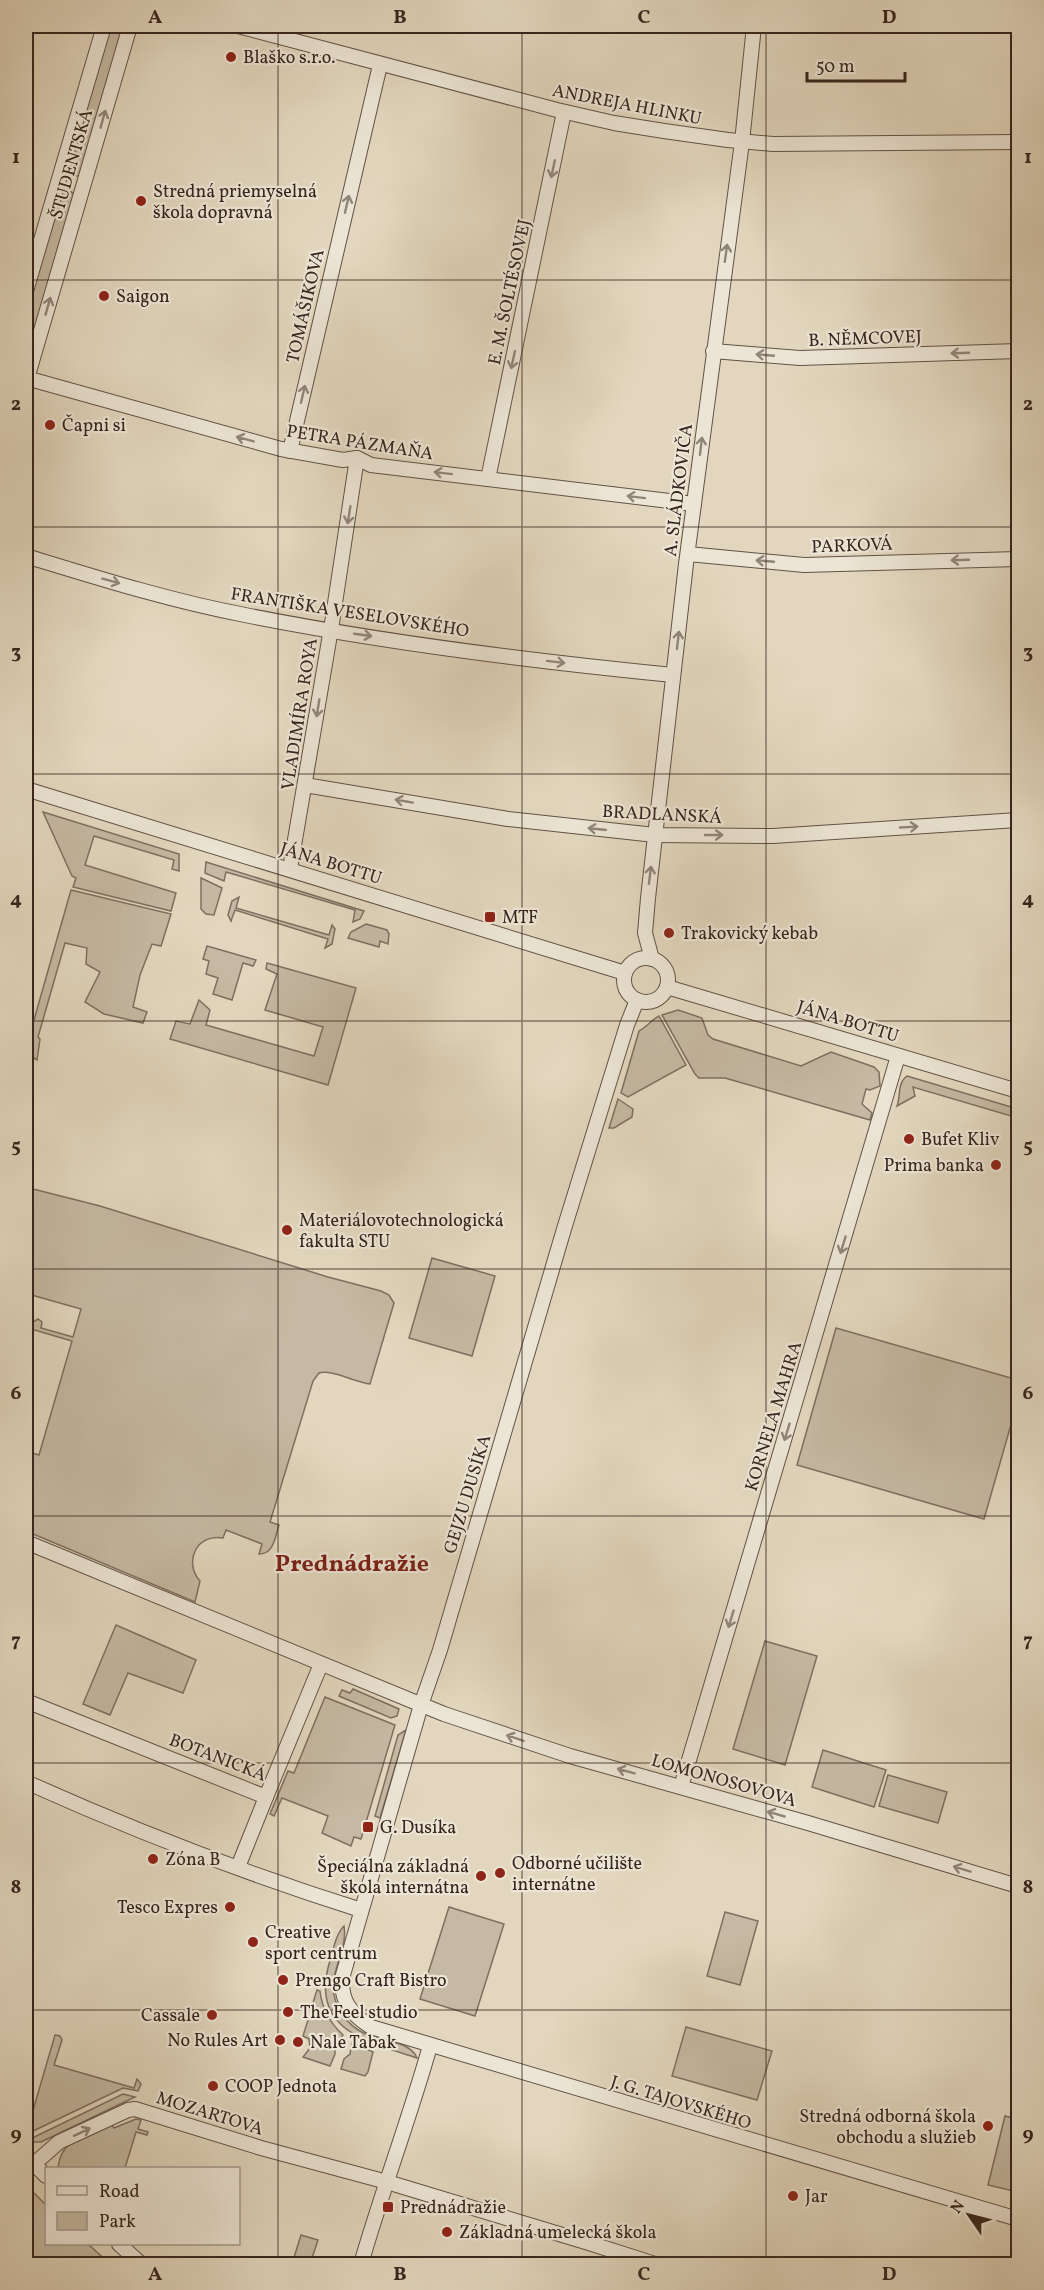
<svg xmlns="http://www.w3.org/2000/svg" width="1044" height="2290" viewBox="0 0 1044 2290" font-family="Vollkorn,serif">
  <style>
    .green { fill: #c5b9a3; stroke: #7e6f60; stroke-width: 1.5 }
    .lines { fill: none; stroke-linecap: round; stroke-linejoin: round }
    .street-casing { stroke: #615246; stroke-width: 16 }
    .street { stroke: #ece5d5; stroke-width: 14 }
    .oneway { stroke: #91857a }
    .grid { fill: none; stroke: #36251e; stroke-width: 1.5; stroke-opacity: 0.55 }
    .poi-dot { fill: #8f2418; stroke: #ece5d5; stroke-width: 2 }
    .labels { text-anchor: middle; stroke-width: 4.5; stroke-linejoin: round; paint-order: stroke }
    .poi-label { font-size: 18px; fill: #36251e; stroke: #ece5d5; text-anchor: start }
    .street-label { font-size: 18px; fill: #36251e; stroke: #ece5d5 }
    .district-label { font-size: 24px; font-weight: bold; fill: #7a1f14; stroke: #ece5d5 }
    .neatline { fill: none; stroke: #36251e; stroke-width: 2 }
    .grid-label { font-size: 20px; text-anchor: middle; font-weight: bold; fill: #36251e }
  </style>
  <rect width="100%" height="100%" fill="#e2d7be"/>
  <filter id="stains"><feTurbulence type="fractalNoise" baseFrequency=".00333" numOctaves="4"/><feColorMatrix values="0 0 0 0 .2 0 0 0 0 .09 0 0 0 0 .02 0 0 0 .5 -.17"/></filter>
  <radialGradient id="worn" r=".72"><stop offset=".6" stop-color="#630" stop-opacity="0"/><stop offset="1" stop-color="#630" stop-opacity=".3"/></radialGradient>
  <g class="green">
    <path d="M108,26H127L80,176H71L67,173Z"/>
    <path d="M66,189L75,194L26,361V303L58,195L61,191Z"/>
    <path d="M43,812L179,854V871L172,869L174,860L94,836L85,865L176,893L171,911L73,887L76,878L72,876Z"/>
    <path d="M206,862L364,911L360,919L353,922L355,910L226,872L224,881L205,873Z"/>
    <path d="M201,878L222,888L214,915L206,914L201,909Z"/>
    <path d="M71,890L171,914L161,946L152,944L140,975L133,1007L147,1012L143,1023L104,1014L85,1002L100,972L86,964L87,948L65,943L38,1037L40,1039L37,1060L34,1058L26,1087V1048Z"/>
    <path d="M239,897L236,908L329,935L332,925L335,929L332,944L325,948L328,939L235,910L231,921L228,915L232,901Z"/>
    <path d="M366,924L387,930L389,934L388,944L380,941L379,947L348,938L351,932Z"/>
    <path d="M207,946L256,960L253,966L243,963L232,1000L213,994L218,978L206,974L209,961L203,959Z"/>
    <path d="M267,963L356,988L328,1085L170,1039L176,1021L190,1024L199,1000L210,1010L206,1025L314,1056L323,1027L265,1010L277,974L266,969Z"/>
    <path d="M678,1010L702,1018L708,1035L713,1039L801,1066L831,1052L874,1067L879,1072L880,1086L870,1090L866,1089L862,1104L872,1113L870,1120L725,1078H699L695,1074L662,1015Z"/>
    <path d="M659,1016L686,1065L628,1097L621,1093L639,1031C647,1027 651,1020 659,1016Z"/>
    <path d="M907,1076L1018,1109V1118L913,1087L915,1096L897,1106C901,1096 897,1083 907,1076Z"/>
    <path d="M618,1099L633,1109L632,1117L614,1128H609Z"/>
    <path d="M29,1188L100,1206L328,1277L381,1291L389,1295L394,1303L370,1384C355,1382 330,1369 319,1373L313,1381L270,1522L279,1525C275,1537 274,1554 259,1554L262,1544L226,1530L223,1538C197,1533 183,1562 200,1581L195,1602L26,1531V1451L39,1455L72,1341L31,1329L33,1322L38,1319L42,1322L41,1328L73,1337L81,1309L28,1294L26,1301V1199Z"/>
    <path d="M432,1258L495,1276L472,1356L409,1338Z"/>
    <path d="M836,1328L1018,1380V1400L984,1519L797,1465Z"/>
    <path d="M116,1625L196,1660L183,1693L128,1673L110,1715L83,1704Z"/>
    <path d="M765,1641L817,1656L785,1765L733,1749Z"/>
    <path d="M353,1689L399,1709L397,1716L391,1718L339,1696L342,1690L350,1693Z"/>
    <path d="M325,1697L395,1725L361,1839L354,1837L351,1846L322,1833L328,1816L282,1798L274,1816L270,1814L288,1771L294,1773Z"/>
    <path d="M406,1730L380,1818L375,1816L398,1735Z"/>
    <path d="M823,1750L886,1770L874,1807L812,1787Z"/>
    <path d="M888,1775L947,1792L938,1823L879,1806Z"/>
    <path d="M449,1907L504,1924L475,2016L420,1999Z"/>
    <path d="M725,1912L758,1921L740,1985L707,1976Z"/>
    <path d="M344,1926C349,1958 318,1980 343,2015C349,2024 358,2031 368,2035C382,2040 411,2042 417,2058C369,2042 310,2031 329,1964C333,1952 335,1935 344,1926Z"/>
    <path d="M317,1990L320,1991C322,2009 330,2023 343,2035L335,2046V2054L330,2066L303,2057L310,2048L309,2039L303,2036L309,2017L316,2020L321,2016L320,2011L312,2006Z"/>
    <path d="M686,2027L772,2051L757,2100L672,2076Z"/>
    <path d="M55,2035L60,2036L62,2040L54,2065L134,2088L137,2079L141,2084L138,2091L123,2088L29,2133L27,2131Z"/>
    <path d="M352,2042L373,2052L368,2072L365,2076L341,2069L344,2059L350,2054Z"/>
    <path d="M123,2094L135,2097L41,2142H26V2141Z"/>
    <path d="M1005,2116L1018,2119V2192L988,2185Z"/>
    <path d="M136,2119L141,2120L138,2129L148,2132L147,2135L136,2132L125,2168H58C59,2159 61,2151 69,2145L112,2125L114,2128Z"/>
    <path d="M26,2185L46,2205V2244H88L110,2264H26Z"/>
    <path d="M301,2235L318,2240L310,2264H292Z"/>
  </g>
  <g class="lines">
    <defs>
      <g id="street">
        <path d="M238,26L557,110L614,123L664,131L728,140L773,144L1018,142"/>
        <path d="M26,291L104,26"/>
        <path d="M713,351L800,358L1018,351"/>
        <path d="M26,378L281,449L343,460L357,458L371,465L694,504"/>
        <path d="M26,382L130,26"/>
        <path d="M290,451L380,65"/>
        <path d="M488,479L564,112"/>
        <path d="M688,554L804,565L1018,559"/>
        <path d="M26,556C98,578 171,601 245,615C386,643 531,661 673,675"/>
        <path d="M305,785L508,819L655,835L773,836L1018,820"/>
        <path d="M26,789L625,973"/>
        <path d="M290,869L332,623L357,458"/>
        <circle cx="646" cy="980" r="22"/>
        <path d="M652,959L645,933L648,898L686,564L742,142L754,26"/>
        <path d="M667,987L1018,1091"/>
        <path d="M637,1000L627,1025L564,1229L440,1650L421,1705L343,1975C339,2000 351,2014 371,2027L1018,2219"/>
        <path d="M26,1542L444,1714L570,1756L808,1823L1018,1886"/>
        <path d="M26,1701L266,1797L321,1664"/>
        <path d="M26,1782C135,1831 247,1874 361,1910"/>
        <path d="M681,1787L898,1056"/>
        <path d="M238,1867L266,1797"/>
        <path d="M26,2156L46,2176"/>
        <path d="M34,2164L59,2142L128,2110L135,2109L261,2148L387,2182L589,2243L655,2264"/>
        <path d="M119,2244L141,2264"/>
        <path d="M361,2264C382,2191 409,2120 430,2046"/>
      </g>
    </defs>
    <use href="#street" class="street-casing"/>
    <use href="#street" class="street"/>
  </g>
  <defs><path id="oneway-shaft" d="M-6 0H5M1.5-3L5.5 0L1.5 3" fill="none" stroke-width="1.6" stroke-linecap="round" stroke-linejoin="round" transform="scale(1.5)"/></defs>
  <g class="oneway">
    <use href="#oneway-shaft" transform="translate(103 119) rotate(-74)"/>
    <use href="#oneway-shaft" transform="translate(553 169) rotate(102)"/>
    <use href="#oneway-shaft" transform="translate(347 204) rotate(-77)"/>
    <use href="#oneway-shaft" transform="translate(726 253) rotate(-82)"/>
    <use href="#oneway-shaft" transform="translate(48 306) rotate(-74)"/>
    <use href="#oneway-shaft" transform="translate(960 353) rotate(178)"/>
    <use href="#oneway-shaft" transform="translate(765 355) rotate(-175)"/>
    <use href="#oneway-shaft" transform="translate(513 360) rotate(102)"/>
    <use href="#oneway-shaft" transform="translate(303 394) rotate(-77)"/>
    <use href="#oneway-shaft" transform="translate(245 439) rotate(-165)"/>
    <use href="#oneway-shaft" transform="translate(701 446) rotate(-83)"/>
    <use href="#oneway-shaft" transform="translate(443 473) rotate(-173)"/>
    <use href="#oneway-shaft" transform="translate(636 497) rotate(-173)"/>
    <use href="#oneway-shaft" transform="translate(349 515) rotate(99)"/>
    <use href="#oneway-shaft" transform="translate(960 560) rotate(178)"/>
    <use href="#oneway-shaft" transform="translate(765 561) rotate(-175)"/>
    <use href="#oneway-shaft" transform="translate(111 581) rotate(15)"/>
    <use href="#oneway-shaft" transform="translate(363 635) rotate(8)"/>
    <use href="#oneway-shaft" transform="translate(678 640) rotate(-83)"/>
    <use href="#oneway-shaft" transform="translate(556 662) rotate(7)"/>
    <use href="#oneway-shaft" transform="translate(318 708) rotate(99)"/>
    <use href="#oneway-shaft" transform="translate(404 801) rotate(-170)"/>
    <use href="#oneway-shaft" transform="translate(909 827) rotate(-3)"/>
    <use href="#oneway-shaft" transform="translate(597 829) rotate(-174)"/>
    <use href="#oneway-shaft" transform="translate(714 835)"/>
    <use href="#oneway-shaft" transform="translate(650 875) rotate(-83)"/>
    <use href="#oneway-shaft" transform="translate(843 1245) rotate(107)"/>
    <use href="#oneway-shaft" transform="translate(787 1432) rotate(107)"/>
    <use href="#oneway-shaft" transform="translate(731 1619) rotate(107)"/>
    <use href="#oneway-shaft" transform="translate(515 1738) rotate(-161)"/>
    <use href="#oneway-shaft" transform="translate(626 1771) rotate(-165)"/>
    <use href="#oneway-shaft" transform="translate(776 1814) rotate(-164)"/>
    <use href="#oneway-shaft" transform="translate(962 1869) rotate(-163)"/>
    <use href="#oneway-shaft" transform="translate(82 2132) rotate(-25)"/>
  </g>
  <path class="grid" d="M278,26V2264M522,26V2264M766,26V2264M26,280H1018M26,527H1018M26,774H1018M26,1021H1018M26,1269H1018M26,1516H1018M26,1763H1018M26,2010H1018"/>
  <g class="poi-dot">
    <circle cx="231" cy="57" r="6"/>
    <circle cx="141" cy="201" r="6"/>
    <circle cx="104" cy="296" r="6"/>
    <circle cx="50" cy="425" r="6"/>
    <rect x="484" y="911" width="12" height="12" rx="3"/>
    <circle cx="669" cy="933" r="6"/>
    <circle cx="909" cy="1139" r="6"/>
    <circle cx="996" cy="1165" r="6"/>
    <circle cx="287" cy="1230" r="6"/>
    <rect x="362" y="1821" width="12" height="12" rx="3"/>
    <circle cx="153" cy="1859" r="6"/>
    <circle cx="500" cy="1873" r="6"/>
    <circle cx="481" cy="1876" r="6"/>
    <circle cx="230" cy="1907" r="6"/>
    <circle cx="253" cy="1942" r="6"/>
    <circle cx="283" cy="1980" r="6"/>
    <circle cx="288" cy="2012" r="6"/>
    <circle cx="212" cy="2015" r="6"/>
    <circle cx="280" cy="2040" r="6"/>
    <circle cx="298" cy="2042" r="6"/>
    <circle cx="213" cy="2086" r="6"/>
    <circle cx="988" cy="2126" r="6"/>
    <circle cx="793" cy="2196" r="6"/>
    <rect x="382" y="2201" width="12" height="12" rx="3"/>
    <circle cx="447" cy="2232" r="6"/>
  </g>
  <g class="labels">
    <g class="poi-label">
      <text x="243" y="63">Blaško s.r.o.</text>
      <text x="153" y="197">Stredná priemyselná<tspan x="153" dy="21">škola dopravná</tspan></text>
      <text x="116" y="302">Saigon</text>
      <text x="62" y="431">Čapni si</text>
      <text x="502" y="923">MTF</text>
      <text x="681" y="939">Trakovický kebab</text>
      <text x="921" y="1145">Bufet Kliv</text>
      <text x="984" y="1171" text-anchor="end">Prima banka</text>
      <text x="299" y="1226">Materiálovotechnologická<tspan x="299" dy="21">fakulta STU</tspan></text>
      <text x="380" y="1833">G. Dusíka</text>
      <text x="165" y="1865">Zóna B</text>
      <text x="512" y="1869">Odborné učilište<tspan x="512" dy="21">internátne</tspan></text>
      <text x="469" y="1872" text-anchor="end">Špeciálna základná<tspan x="469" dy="21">škola internátna</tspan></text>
      <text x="218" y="1913" text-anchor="end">Tesco Expres</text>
      <text x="265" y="1938">Creative<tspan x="265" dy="21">sport centrum</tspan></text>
      <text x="295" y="1986">Prengo Craft Bistro</text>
      <text x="300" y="2018">The Feel studio</text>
      <text x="200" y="2021" text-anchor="end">Cassale</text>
      <text x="268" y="2046" text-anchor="end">No Rules Art</text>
      <text x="310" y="2048">Nale Tabak</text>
      <text x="225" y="2092">COOP Jednota</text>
      <text x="976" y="2122" text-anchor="end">Stredná odborná škola<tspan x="976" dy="21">obchodu a služieb</tspan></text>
      <text x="805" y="2202">Jar</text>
      <text x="400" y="2213">Prednádražie</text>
      <text x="459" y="2238">Základná umelecká škola</text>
    </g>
    <g class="street-label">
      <text transform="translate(627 104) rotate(11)" y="6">ANDREJA HLINKU</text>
      <text transform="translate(71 164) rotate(-74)" y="6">ŠTUDENTSKÁ</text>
      <text transform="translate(509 292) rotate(-78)" y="6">E. M. ŠOLTÉSOVEJ</text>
      <text transform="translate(305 306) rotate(-77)" y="6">TOMÁŠIKOVA</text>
      <text transform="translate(865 338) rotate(-2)" y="6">B. NĚMCOVEJ</text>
      <text transform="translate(360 442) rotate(9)" y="6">PETRA PÁZMAŇA</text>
      <text transform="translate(678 490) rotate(-83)" y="6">A. SLÁDKOVIČA</text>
      <text transform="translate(852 545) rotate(-2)" y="6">PARKOVÁ</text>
      <text transform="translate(350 612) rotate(9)" y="6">FRANTIŠKA VESELOVSKÉHO</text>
      <text transform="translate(299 714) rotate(-81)" y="6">VLADIMÍRA ROYA</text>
      <text transform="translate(662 814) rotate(3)" y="6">BRADLANSKÁ</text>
      <text transform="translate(331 863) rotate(17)" y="6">JÁNA BOTTU</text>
      <text transform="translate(848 1021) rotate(17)" y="6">JÁNA BOTTU</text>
      <text transform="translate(773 1416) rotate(-73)" y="6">KORNELA MAHRA</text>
      <text transform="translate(467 1494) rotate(-73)" y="6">GEJZU DUSÍKA</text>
      <text transform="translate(218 1757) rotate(21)" y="6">BOTANICKÁ</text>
      <text transform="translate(724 1780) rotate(16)" y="6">LOMONOSOVOVA</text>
      <text transform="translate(681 2102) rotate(17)" y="6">J. G. TAJOVSKÉHO</text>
      <text transform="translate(210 2113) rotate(17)" y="6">MOZARTOVA</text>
    </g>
    <g class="district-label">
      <text x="352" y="1571">Prednádražie</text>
    </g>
  </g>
  <rect width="1044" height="2290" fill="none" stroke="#e2d7be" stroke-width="66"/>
  <rect x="45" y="2167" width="195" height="78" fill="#ece5d5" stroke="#a3988c" stroke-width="1.5"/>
  <rect x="57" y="2186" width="30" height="9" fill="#ece5d5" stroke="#a3988c" stroke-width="1.5"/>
  <text x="99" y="2197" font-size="18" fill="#36251e">Road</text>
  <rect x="57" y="2212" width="30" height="18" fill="#c5b9a3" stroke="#a3988c" stroke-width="1.5"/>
  <text x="99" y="2227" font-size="18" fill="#36251e">Park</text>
  <g transform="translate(969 2215) rotate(305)" stroke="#ece5d5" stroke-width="4.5" paint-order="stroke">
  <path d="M0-4.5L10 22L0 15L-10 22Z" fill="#36251e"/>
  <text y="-9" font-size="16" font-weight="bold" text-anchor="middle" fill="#36251e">N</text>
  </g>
  <path d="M807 72v9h98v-9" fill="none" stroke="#36251e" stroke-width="3"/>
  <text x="816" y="72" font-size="18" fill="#36251e" stroke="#ece5d5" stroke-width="4.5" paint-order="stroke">50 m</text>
  <rect x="33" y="33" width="978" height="2224" class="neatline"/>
  <g class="grid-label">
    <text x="155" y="23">A</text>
    <text x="400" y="23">B</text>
    <text x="644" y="23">C</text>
    <text x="889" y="23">D</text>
    <text x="16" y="163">1</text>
    <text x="1028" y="163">1</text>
    <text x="16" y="410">2</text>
    <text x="1028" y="410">2</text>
    <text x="16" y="658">3</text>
    <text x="1028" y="658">3</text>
    <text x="16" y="905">4</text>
    <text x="1028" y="905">4</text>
    <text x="16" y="1152">5</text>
    <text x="1028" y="1152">5</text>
    <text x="16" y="1399">6</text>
    <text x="1028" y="1399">6</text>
    <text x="16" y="1646">7</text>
    <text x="1028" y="1646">7</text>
    <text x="16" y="1893">8</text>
    <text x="1028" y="1893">8</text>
    <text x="16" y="2140">9</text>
    <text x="1028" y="2140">9</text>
    <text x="155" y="2280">A</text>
    <text x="400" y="2280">B</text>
    <text x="644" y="2280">C</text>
    <text x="889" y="2280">D</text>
  </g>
  <rect width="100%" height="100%" filter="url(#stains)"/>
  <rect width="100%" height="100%" fill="url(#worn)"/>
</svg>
